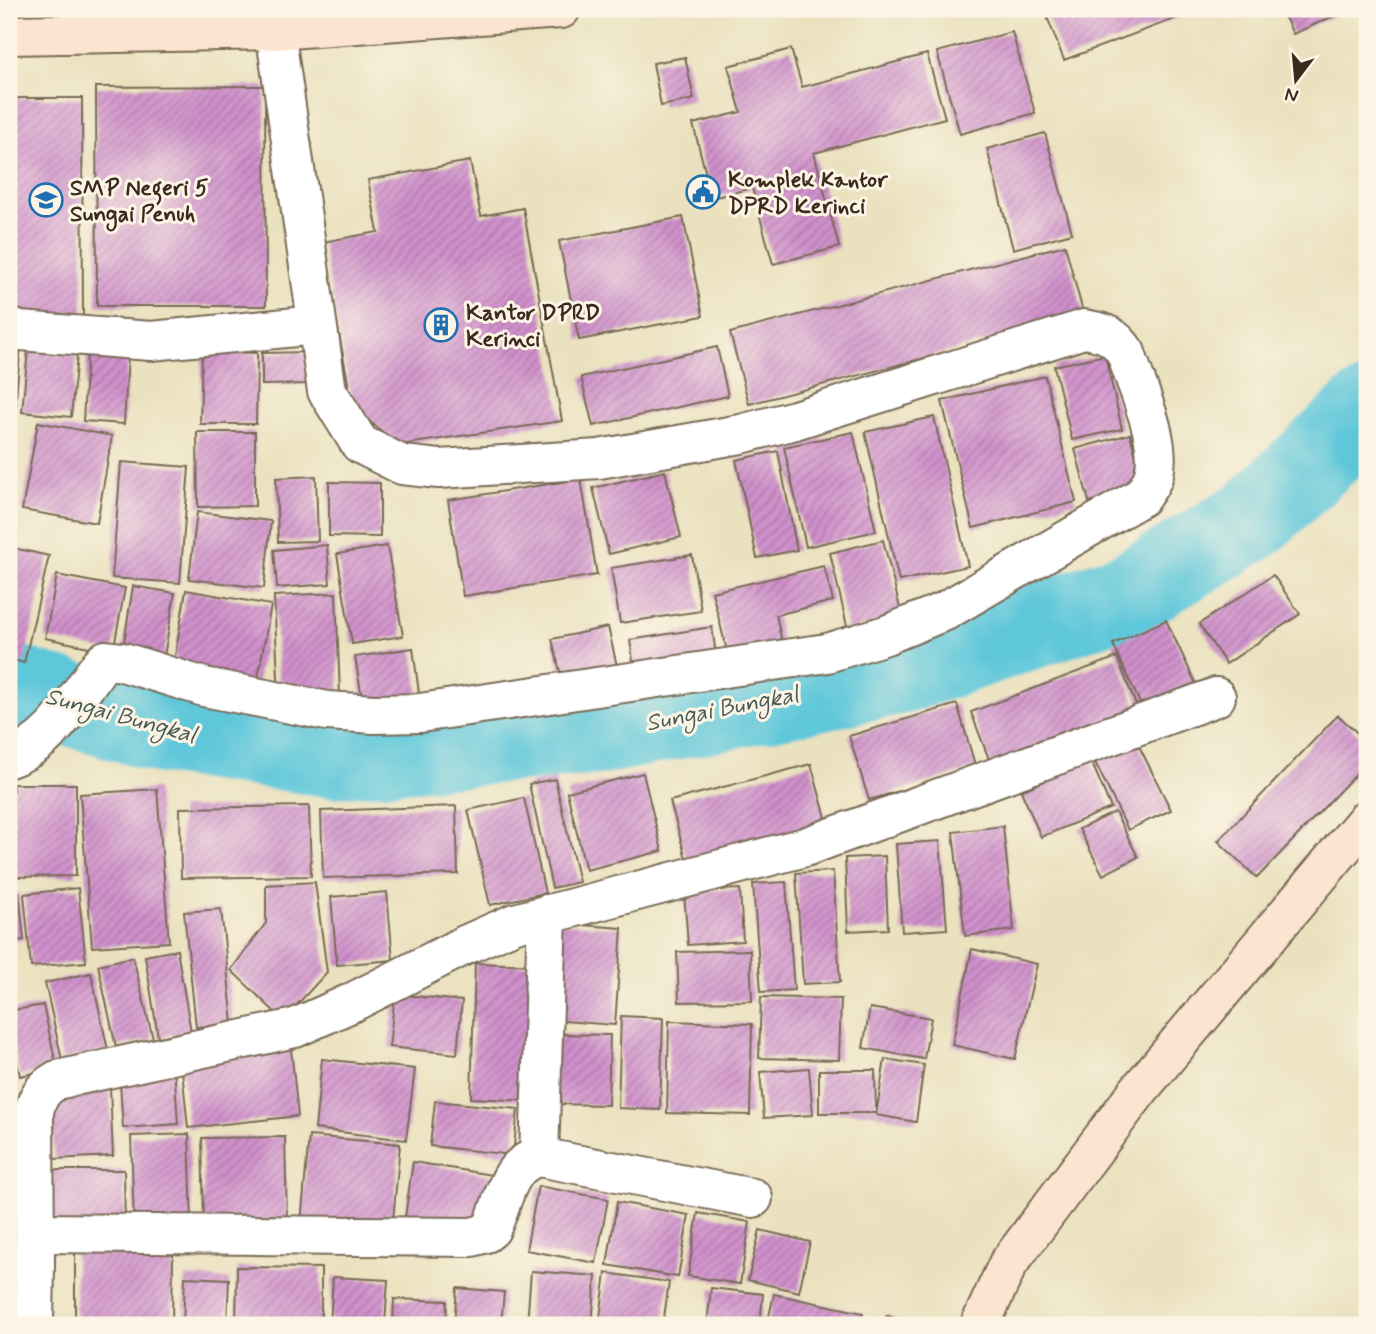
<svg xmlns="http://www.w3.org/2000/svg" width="1376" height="1334" viewBox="0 0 1376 1334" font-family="Mynerve,sans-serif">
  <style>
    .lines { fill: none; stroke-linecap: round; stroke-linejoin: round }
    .river { stroke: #5ec7da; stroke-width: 84 }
    .building { fill: url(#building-hatch) }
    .minor-casing { stroke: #786a56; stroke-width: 42 }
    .secondary-casing { stroke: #786a56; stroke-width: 42 }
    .minor { stroke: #fff; stroke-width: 38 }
    .secondary { stroke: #fce5d0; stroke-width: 38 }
    .labels { text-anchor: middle; stroke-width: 6; stroke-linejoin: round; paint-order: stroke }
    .poi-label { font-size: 23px; font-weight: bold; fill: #3b2a1e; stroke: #fcf5e5; text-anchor: start }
    .water-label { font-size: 24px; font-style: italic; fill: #465956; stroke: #fcf5e5 }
  </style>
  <defs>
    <pattern id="building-hatch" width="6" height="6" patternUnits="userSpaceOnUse" patternTransform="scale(1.75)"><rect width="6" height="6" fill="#d091cc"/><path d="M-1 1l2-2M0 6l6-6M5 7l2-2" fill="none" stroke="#aa77a5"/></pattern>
  </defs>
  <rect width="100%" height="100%" fill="#fcf5e5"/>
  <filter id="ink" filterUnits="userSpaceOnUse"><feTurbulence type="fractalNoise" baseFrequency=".0143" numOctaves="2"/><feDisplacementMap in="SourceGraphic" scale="14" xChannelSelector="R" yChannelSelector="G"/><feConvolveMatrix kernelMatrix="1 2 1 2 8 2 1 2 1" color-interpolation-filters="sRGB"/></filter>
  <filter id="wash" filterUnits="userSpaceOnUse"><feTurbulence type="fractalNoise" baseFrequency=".00686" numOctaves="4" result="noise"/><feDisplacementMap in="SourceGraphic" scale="28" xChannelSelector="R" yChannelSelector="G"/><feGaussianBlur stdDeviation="1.57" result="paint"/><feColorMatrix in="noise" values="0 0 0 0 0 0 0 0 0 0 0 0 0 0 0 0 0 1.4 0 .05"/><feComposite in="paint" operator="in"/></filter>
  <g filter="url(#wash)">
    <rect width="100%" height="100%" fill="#eae1be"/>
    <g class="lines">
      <path class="river" d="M9,685L163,732L334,756L599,733L902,672L1130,593L1253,519L1367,412"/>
    </g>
    <g id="blocks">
      <g class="building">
        <path d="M1044,9H1177L1180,17L1064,60Z"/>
        <path d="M1281,9H1350L1293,34Z"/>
        <path d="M1012,32L1035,113L960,134L937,52Z"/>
        <path d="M791,49L802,87L927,54L945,118L814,153L839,247L773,264L752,188L712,198L693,124L741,112L728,66Z"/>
        <path d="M685,57L694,99L661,106L653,63Z"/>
        <path d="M265,86L266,306H97L96,87Z"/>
        <path d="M9,98H82L83,317L9,318Z"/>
        <path d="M1045,133L1072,233L1013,249L987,149Z"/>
        <path d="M470,161L481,216L523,208L562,421L400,445L353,409L322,242L378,232L368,180Z"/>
        <path d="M683,217L703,316L579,340L559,241Z"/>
        <path d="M1065,245L1084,316L749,404L730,333Z"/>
        <path d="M9,341L21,343L11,450H9Z"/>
        <path d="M717,347L728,396L593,426L581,377Z"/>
        <path d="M28,350L77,355L71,417L22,412Z"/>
        <path d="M202,351L257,353L256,424H200Z"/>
        <path d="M309,352L310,384L262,385V353Z"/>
        <path d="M87,354L128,356L124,424L83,421Z"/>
        <path d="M1105,355L1122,429L1072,440L1054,366Z"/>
        <path d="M1045,376L1076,502L973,528L942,401Z"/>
        <path d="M934,417L968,566L899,581L865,432Z"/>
        <path d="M38,422L112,436L97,523L22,510Z"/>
        <path d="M197,432H255V506L198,507Z"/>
        <path d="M853,432L876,531L806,547L784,447Z"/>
        <path d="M1130,434L1144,488L1089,502L1075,449Z"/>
        <path d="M778,451L797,550L757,558L736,460Z"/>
        <path d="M121,462L189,467L180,583L112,578Z"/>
        <path d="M665,471L681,537L609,554L593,488Z"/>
        <path d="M316,476L318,541L278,542L276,478Z"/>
        <path d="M581,479L597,575L463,596L448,500Z"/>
        <path d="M329,482L380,483V537L329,536Z"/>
        <path d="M197,512L271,521L264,588L189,579Z"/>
        <path d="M883,540L902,616L848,630L830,553Z"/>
        <path d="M327,545L330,584L277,588L274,550Z"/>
        <path d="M387,546L403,636L352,644L337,554Z"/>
        <path d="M9,547L49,556L24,663L9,659Z"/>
        <path d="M692,555L701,611L620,623L611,568Z"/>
        <path d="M824,566L833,601L776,615L782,642L728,655L712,592Z"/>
        <path d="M57,575L125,588L113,652L45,638Z"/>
        <path d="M1273,575L1300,614L1226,664L1199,624Z"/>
        <path d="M133,586L175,593L163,662L122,655Z"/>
        <path d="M186,590L271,605L256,689L172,674Z"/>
        <path d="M336,593L340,695L279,698L274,596Z"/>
        <path d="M1166,620L1198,688L1144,712L1113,644Z"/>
        <path d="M608,627L619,675L564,688L552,639Z"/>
        <path d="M712,627L717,661L635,675L630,640Z"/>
        <path d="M413,648L420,701L364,709L355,657Z"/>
        <path d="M1117,657L1138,710L992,767L971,712Z"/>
        <path d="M957,704L976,768L869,800L849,736Z"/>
        <path d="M1338,715L1367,742V762L1257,878L1218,841Z"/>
        <path d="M1136,740L1171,810L1128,830L1094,760Z"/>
        <path d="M1091,761L1111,808L1041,837L1021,791Z"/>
        <path d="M811,764L828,825L687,862L670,801Z"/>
        <path d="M643,773L662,851L586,870L567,792Z"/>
        <path d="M555,779L579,882L552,888L529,784Z"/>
        <path d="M13,784H76V876L13,877Z"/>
        <path d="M157,789L169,942L92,947L80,794Z"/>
        <path d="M524,798L545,893L490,905L468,810Z"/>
        <path d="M309,806L311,876L181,878L180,808Z"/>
        <path d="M456,806L458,874L323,878L321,811Z"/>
        <path d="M1115,812L1138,857L1103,875L1079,829Z"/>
        <path d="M1003,826L1014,930L965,936L953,832Z"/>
        <path d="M940,841L947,929L902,932L896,844Z"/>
        <path d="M885,856L888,929L848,931L845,858Z"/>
        <path d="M833,871L840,982L803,984L796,873Z"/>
        <path d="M315,882L327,972L283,1020L231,970L266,923V885Z"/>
        <path d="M786,882L794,990L761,992L753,884Z"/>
        <path d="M78,888L86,962L31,967L24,894Z"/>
        <path d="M740,889L743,941L688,945L684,892Z"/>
        <path d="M19,892L24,940L9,941V893Z"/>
        <path d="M387,892L393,960L337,965L331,897Z"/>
        <path d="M221,909L233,1024L196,1027L184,912Z"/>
        <path d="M557,923L622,928L615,1025L551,1020Z"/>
        <path d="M972,949L1037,964L1015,1059L952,1045Z"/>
        <path d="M177,950L191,1032L158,1037L145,956Z"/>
        <path d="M750,950L752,1001L679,1002L677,952Z"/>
        <path d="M133,957L153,1039L116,1047L98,965Z"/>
        <path d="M475,963L535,965L532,1101L471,1098Z"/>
        <path d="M91,973L108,1050L62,1060L45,983Z"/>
        <path d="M395,994L462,1001L457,1054L389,1047Z"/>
        <path d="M761,997L841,999L839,1060L759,1058Z"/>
        <path d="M43,1005L57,1068L20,1076L9,1026V1011Z"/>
        <path d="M870,1008L931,1018L924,1059L863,1048Z"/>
        <path d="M621,1016L663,1018L660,1110L618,1108Z"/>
        <path d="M669,1021L752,1024L750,1115L667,1113Z"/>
        <path d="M555,1034L610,1035L608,1105L553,1104Z"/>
        <path d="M291,1049L298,1116L188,1128L181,1060Z"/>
        <path d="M322,1059L415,1069L406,1140L315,1129Z"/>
        <path d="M885,1059L924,1065L916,1122L876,1115Z"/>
        <path d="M174,1066L178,1124L123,1128L119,1068Z"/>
        <path d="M809,1068L813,1115L764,1118L760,1072Z"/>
        <path d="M819,1070H875L876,1113H819Z"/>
        <path d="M110,1087L113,1156L54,1159L51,1089Z"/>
        <path d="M435,1101L518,1109L513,1155L430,1146Z"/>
        <path d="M9,1109H18L19,1165H9Z"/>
        <path d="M189,1134L192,1223L134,1225L131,1136Z"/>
        <path d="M309,1136L400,1144L392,1232L301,1223Z"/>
        <path d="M285,1137L287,1220L204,1221L202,1138Z"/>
        <path d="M413,1162L492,1175L484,1229L405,1217Z"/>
        <path d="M52,1170H124L125,1226H52Z"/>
        <path d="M25,1180L27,1256H9V1181Z"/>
        <path d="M538,1186L608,1199L596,1263L526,1250Z"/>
        <path d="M617,1202L689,1215L678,1277L607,1265Z"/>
        <path d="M698,1213L750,1222L740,1284L688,1276Z"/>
        <path d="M760,1230L810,1242L799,1292L748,1280Z"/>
        <path d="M75,1253H173L172,1325H75Z"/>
        <path d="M237,1267L321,1268V1325H236Z"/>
        <path d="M531,1271L596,1276L592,1325H527Z"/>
        <path d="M606,1273L669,1282L663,1325H599Z"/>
        <path d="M185,1277L229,1279L227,1325H183Z"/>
        <path d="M333,1277L388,1280L385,1325H330Z"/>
        <path d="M457,1288L504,1292L501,1325H454Z"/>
        <path d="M711,1288L763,1294L760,1325H707Z"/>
        <path d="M774,1294L863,1313L861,1325H767Z"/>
        <path d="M394,1299L447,1301L446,1325H393Z"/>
        <path d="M887,1315L907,1325H882Z"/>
      </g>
    </g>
  </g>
  <g filter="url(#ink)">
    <use href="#blocks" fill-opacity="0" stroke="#786a56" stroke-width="2"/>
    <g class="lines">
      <defs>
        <g id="minor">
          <path d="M9,327L20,331L151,341L317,325"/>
          <path d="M9,758C53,743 74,700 101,664L106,660L123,662L204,687L327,711L374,714L420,713L827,653L886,635L945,611L1141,497C1146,490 1152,483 1154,474C1163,440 1136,386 1126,353C1115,335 1104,332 1084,329L795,420L741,434L599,459L439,469L402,465L360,444L327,391L275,30"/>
          <path d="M539,1157L547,914"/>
          <path d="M35,1233L472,1237L486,1233L491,1229C504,1203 506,1164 539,1157L753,1198"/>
          <path d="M35,1262L34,1112C37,1097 43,1088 57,1080L295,1028L353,1002L465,945L515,923L805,847L1216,697"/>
          <path d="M9,1263L35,1262L34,1325"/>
        </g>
        <g id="secondary">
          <path d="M9,35L275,30L561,9"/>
          <path d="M980,1325L1008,1264L1138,1091L1367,819"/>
        </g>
      </defs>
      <use href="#minor" class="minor-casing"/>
      <use href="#secondary" class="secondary-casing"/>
      <use href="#minor" class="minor"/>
      <use href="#secondary" class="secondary"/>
    </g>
  </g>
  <defs>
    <symbol id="civic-ring" viewBox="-11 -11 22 22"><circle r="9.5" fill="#fcf5e5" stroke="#1f6fb2" stroke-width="1.5"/><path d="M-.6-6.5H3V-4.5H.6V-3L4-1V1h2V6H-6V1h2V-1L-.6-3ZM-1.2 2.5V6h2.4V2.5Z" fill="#1f6fb2"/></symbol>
    <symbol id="school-ring" viewBox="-11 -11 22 22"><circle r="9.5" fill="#fcf5e5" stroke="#1f6fb2" stroke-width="1.5"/><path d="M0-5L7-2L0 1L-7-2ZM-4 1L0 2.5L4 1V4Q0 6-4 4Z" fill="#1f6fb2"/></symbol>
    <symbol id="building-ring" viewBox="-11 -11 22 22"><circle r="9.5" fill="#fcf5e5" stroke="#1f6fb2" stroke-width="1.5"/><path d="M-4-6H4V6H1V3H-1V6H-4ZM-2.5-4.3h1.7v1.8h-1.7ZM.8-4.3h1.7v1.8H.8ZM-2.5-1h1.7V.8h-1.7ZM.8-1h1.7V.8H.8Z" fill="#1f6fb2"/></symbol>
  </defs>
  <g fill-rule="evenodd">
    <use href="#civic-ring" x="684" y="173" width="38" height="38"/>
    <use href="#school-ring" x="27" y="181" width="38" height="38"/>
    <use href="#building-ring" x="422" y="306" width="38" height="38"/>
  </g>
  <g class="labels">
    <g class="poi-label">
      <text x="728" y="187">Komplek Kantor<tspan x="728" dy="26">DPRD Kerinci</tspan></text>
      <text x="70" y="195">SMP Negeri 5<tspan x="70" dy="26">Sungai Penuh</tspan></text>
      <text x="466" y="320">Kantor DPRD<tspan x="466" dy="26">Kerinci</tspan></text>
    </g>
    <g class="water-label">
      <text transform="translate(722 708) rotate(-11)" y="8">Sungai Bungkal</text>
      <text transform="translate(121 715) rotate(15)" y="8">Sungai Bungkal</text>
    </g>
  </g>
  <rect width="1376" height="1334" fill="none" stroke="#fcf5e5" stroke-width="35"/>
  <g transform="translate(1296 80) rotate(196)" stroke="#fcf5e5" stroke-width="5" paint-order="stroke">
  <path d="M0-5L12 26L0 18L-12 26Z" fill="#3b2a1e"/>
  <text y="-10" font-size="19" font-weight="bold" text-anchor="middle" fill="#3b2a1e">N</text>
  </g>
</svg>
